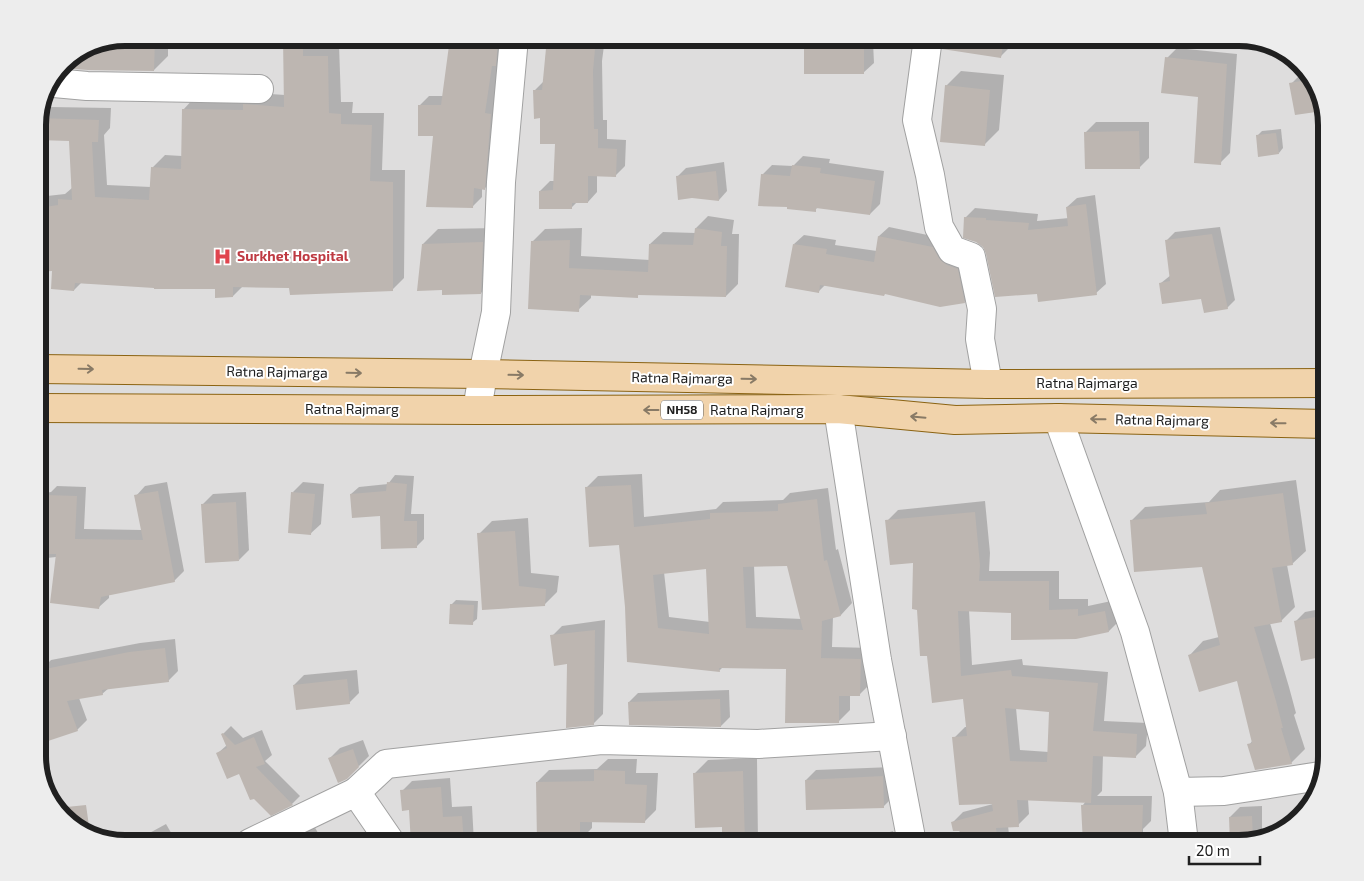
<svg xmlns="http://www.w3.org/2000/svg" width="1364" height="881" viewBox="0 0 1364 881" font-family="'Exo 2',sans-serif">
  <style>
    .residential { fill: #dedddd }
    .shadow { fill: #0003; fill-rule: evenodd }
    .building { fill: #bdb6b1; fill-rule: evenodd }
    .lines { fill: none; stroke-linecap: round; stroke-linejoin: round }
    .minor-casing { stroke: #a1a1a1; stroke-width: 30 }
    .major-casing { stroke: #8b6312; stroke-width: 30 }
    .minor { stroke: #fff; stroke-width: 28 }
    .major { stroke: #f1d3ab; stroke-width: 28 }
    .oneway { stroke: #887a66 }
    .labels { text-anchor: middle; stroke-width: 4; stroke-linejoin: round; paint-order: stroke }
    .shield { fill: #fff; stroke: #636363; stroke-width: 1 }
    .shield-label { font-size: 12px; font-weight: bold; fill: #202020 }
    .health-label { font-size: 14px; font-weight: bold; fill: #be3a42; stroke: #fff; text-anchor: start }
    .street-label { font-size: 14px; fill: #202020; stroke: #fff }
    .rim { fill: none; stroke: #202020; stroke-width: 6 }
  </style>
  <rect width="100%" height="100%" fill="#f0ede8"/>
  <path class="residential" d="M125,38H1239L1287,52L1315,82L1326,125V756L1312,804L1282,832L1239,843H125L77,829L49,799L38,761V120L63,63L92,44Z"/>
  <g class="shadow">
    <path d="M125,38H168V56L154,70L68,60L92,44Z"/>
    <path d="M284,38H315V45L339,44L341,102H353L352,113H384L382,170H405L404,278L392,290L243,286L233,296L216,287L81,283L74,290L53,269L38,271V197L65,194L72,188L70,140L39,119L51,107L111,108L110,128L104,135L107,185L151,187L153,167L165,155L182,156L183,110L195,97L256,93L285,95Z"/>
    <path d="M452,38H506L501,60L494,104L500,105L494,179L485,188H482V197L473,206L419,106L429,96H444Z"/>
    <path d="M534,38H605L602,61L603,120H607V139L626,140L625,166L615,176L597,175V192L588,202H577L571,208L540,191L550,181H554L556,142L541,117L534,91L544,81L547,41L534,42Z"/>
    <path d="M813,38H897L890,45L873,42L874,63L863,73L806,45Z"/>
    <path d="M967,38H1012L1010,47L1000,57L965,51Z"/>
    <path d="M1177,48L1237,54L1230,153L1220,163L1199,95L1167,58Z"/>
    <path d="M961,71L1004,75L999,130L984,145L946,86Z"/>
    <path d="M1306,73L1315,82L1322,109L1291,84L1301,74Z"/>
    <path d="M1096,122H1149V158L1139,168L1086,132Z"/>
    <path d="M1281,129L1283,148L1279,153L1257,136L1262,131Z"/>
    <path d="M803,156L830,159L829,163L884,171L880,204L870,214L818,207L815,210L762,175L772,165L793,166Z"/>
    <path d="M724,162L727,191L719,200L692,197L677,177L686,168Z"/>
    <path d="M1095,195L1106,284L1096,293H1038L987,253L965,218L975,208L1038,214L1037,221L1069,218L1067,207L1077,198Z"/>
    <path d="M708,216L734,220L732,234H739L738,284L726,296L640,294L637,296L591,294V298L578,310L533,241L545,229L582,228L581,256L650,260V244L663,232L696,233V228Z"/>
    <path d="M889,227L942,238L974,293L964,302L825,285L818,292L794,244L804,235L836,240L835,245L877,251L879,236Z"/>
    <path d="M1220,227L1235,300L1227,308L1161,283L1171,275L1167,240L1175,232Z"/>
    <path d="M497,228L496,278L481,293L423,244L438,229Z"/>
    <path d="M1326,244V283H1316V254Z"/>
    <path d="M642,474L644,517L716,509L723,502L783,500L790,493L828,488L836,550L838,549L852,603L841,615L833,617L832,647L872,648L871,683L859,695L850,694V710L839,721L787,668L723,667L719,671L627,607L620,544L586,488L598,476ZM788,564L802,619L756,617L754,565ZM707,568L710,622L669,617L664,572Z"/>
    <path d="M395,475L414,476L411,514H424V539L417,546L381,514L351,494L359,487L388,484Z"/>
    <path d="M1296,480L1306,551L1292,564L1287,565L1295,607L1281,621L1270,623L1289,687L1296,713L1294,715L1305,749L1291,763L1249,745L1253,740L1238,679L1190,655L1203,641L1219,637L1203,566L1132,520L1145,507L1209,502L1220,490Z"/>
    <path d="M167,482L184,571L174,581L109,594V598L99,607L56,557L38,559V494L51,492L57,486L86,487L84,529L142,530L136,496L145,486Z"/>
    <path d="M303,482L324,484L321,524L310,534L293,492Z"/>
    <path d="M246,492L249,550L239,560L203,504L213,494Z"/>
    <path d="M985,501L990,553L989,571H1059V599H1088V606L1116,600L1120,620L1109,631L1012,612L969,610L972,665L1022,659L1023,665L1108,672L1104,721L1148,723L1146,746L1135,757L1103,755L1102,791L1097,796H1152L1151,821L1143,829V843H1084L1083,805L1086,801L1028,799L1029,814L1018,825L1008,826L1010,843H954L953,838L962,829L952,823L963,812L993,804L954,738L965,727H967L964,697L915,561L887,521L898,510ZM1016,708L1051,711L1049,752L1020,750Z"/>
    <path d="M528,518L531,573L559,576L557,592L544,605L483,609L479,534L492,521Z"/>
    <path d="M456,600L478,601L477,619L472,623L451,605Z"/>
    <path d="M1326,608V655L1302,660L1295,622L1305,612Z"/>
    <path d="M605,620L603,714L593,724L568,663L552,636L562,626Z"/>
    <path d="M175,639L178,671L168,681L109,688L102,694L79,698L87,720L77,730L42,717L46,712L43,693L45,691L41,670L51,660L140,643Z"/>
    <path d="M357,670L359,693L349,703L294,685L304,675Z"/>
    <path d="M729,690L730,717L721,726L629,702L638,693Z"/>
    <path d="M231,726L243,738L262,730L272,755L265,761L300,796L292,804L271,814L240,773L218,753L227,745L223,734Z"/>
    <path d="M363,740L369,756L359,766L330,758L340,748Z"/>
    <path d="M757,758L758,843H724V825L694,774L708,760Z"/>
    <path d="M608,759H637L636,773H658L656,810L644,822L592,821V828L580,840L537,782L549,770L597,769Z"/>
    <path d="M892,767L894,796L884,806L806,780L816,770Z"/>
    <path d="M450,778L452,807L472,806L474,843H412L410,809L402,791L412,781Z"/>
    <path d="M1262,806V834L1258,839L1239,843L1230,817L1240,807Z"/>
    <path d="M166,824L177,843H131Z"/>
    <path d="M314,826L324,843H289L296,839L305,830Z"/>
    <path d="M893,831L897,843H855L858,841Z"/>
    <path d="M503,839V843H475L479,840Z"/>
  </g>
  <g class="building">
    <path d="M125,38H155L154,71L88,70L61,68L63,63L92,44Z"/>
    <path d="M283,38H303V56H328L329,113L341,114V124L372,125L370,181L393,182V291L290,295L289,288L233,287V297L215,298V289H154V288L75,283L74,291L51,289L52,271L38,272V208L58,205V199L72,200L69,141L38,140V118L99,120L98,142H92L95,197L149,200L151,167L181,169L182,109L243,110V104L284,107Z"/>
    <path d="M450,38L498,42L496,66H492L485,113L491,114L485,190L474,188L473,208L426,207L433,136H418V105H441Z"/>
    <path d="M547,38H596L593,71L594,129H598V148L617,149L616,177L588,176V203H572V209H539V191L553,190L555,144H540V118L534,119L533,90H542Z"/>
    <path d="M943,38H1004L1001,58L942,49Z"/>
    <rect x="804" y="44" width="60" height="30"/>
    <path d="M1165,57L1227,64L1221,165L1194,163L1198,97L1161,93Z"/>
    <path d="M1313,79L1315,82L1323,111L1295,115L1289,83Z"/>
    <path d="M945,85L990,90L985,146L940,142Z"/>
    <path d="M1139,131L1140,169H1085L1084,132Z"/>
    <path d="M1276,133L1279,154L1258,157L1256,135Z"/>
    <path d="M792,165L821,168L820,173L875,181L870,215L816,208V212L787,209V207L758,206L761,174L790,176Z"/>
    <path d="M716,171L719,201L692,198L678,200L676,176Z"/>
    <path d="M1086,204L1097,295L1038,302L1037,294L995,297L986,254L983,247L976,242L963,238L964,217L986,218V220L1029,223L1028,230L1068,226L1066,207Z"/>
    <path d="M695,228L722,232L721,246H727L726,297L638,295V298L580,295L579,312L528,309L531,241L570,240L569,268L648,272L649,244L693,245Z"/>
    <path d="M1212,234L1228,309L1204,313L1201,299L1162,304L1159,283L1170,281L1165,240Z"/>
    <path d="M878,236L933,247L939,258L947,265L958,269L965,303L940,307L885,294L884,296L820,285L819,293L785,287L793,244L827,249L826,254L874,262Z"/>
    <path d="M483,242L481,294L442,295V290L417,291L422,244Z"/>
    <path d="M387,482L407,484L404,521H417V548L381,549L380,516L352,518L350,494L386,491Z"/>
    <path d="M631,485L634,527L710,519V513L778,511V504L817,499L824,561L827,560L841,616L822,621L821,658L861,659L860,696H839V723H785L786,669L719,668L720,672L627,662L625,607L619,545L589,547L585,487ZM787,566L803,630L746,628L743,567ZM706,569L709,634L658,628L653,575Z"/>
    <path d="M158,491L175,582L101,597L99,609L50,603L56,554H44L46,495L77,496L75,539L143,540L134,495Z"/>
    <path d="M291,492L315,494L311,535L288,533Z"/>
    <path d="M1283,493L1293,565L1272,568L1282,622L1254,627L1276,701L1283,728H1281L1292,764L1255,770L1247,744L1252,743L1237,681L1199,692L1188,655L1220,645L1202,567L1134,572L1130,520L1207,514L1205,503Z"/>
    <path d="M236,502L239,561L205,563L201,504Z"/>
    <path d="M975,512L980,565L979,581H1049V610L1078,609V616L1105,611L1109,632L1076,639L1011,640V613L958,611L961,676L1011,670L1012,676L1098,683L1093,731L1137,734L1136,758L1093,756L1091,803L1017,800L1019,827L996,828L998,844H961L960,831H953L951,822L993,811L992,804L959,805L952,737L967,736L963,699L932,703L927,656H920L917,610L912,609L913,563L890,565L885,520ZM1005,708L1049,712L1047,762L1010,761Z"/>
    <path d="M515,531L519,586L546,589L545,606L482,610L477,533Z"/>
    <path d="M450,604L474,605L473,625L449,624Z"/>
    <path d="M1326,615V656L1301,661L1294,621Z"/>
    <path d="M595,630L594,725L566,728L567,664L554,666L550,635Z"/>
    <path d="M165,648L169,682L102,690L103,695L67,701L78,731L48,741L40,717L46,715L42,693H44L40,670L129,652Z"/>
    <path d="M347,679L350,704L296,710L293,685Z"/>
    <path d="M720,699L721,727L629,725L628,702Z"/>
    <path d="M223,733L235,745L254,737L265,764L256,767L293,805L271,816L254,799L250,800L239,774L227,779L216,753L227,748L221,734Z"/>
    <path d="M353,749L359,767L347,779L338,783L328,758Z"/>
    <path d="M594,770L625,771V784L647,785L645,823L580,822V841L537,842L536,782L594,781Z"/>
    <path d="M743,771L745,844H722V827L695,828L693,773Z"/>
    <path d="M883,776L884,808L806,810L805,780Z"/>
    <path d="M441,787L443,817L462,816L464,844H411L409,810L402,811L400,790Z"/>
    <path d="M86,805L90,833L77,829L57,808Z"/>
    <path d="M1081,805H1143L1142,832H1134V844H1083Z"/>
    <path d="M1252,816L1253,840L1239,844H1230L1229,817Z"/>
    <path d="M305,834L310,844H298L294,839Z"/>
  </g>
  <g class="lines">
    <defs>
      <g id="minor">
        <path d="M928,38L917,120L930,175L939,227L952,250L971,257L982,309L980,339L988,384"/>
        <path d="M54,83L87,86L259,89"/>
        <path d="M838,409L877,660L912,843"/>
        <path d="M477,410L483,374L496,312L501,182L514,38"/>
        <path d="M1058,418L1135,632L1178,792L1184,843"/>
        <path d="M356,792L386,764L601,740L758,744L892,736"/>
        <path d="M1178,792L1224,791L1320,776"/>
        <path d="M250,843L356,792L391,843"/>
      </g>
      <g id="major">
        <path d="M38,369L483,374L988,384L1326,383"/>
        <path d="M38,408L477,410L838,409L955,420L1058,418L1326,424"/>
      </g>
    </defs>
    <use href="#minor" class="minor-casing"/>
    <use href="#major" class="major-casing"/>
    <use href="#minor" class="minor"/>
    <use href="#major" class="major"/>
  </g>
  <defs><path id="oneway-shaft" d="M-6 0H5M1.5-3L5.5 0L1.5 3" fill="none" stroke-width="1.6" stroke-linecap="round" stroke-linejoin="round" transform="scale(1.25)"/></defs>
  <g class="oneway">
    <use href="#oneway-shaft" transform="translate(86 369) rotate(1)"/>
    <use href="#oneway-shaft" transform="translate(354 373) rotate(1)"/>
    <use href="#oneway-shaft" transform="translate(516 375) rotate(1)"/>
    <use href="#oneway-shaft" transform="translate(749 379) rotate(1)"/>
    <use href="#oneway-shaft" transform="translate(651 410) rotate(180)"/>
    <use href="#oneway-shaft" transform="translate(918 417) rotate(-175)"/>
    <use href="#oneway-shaft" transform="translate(1098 419) rotate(-179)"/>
    <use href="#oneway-shaft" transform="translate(1278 423) rotate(-179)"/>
  </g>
  <defs>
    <symbol id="hospital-bare" viewBox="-9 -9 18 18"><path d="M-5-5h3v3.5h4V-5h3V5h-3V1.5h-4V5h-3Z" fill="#e0444e" stroke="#fff" stroke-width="2.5" paint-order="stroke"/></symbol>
  </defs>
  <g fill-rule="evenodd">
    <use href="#hospital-bare" x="210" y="244" width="25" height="25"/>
  </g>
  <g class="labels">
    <rect class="shield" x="661" y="400.5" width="42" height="19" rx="4"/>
    <g class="shield-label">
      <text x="682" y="414">NH58</text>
    </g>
    <g class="health-label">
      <text x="237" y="261">Surkhet Hospital</text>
    </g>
    <g class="street-label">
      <text transform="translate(277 372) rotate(1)" y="5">Ratna Rajmarga</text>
      <text transform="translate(682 378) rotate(1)" y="5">Ratna Rajmarga</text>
      <text x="1087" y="388">Ratna Rajmarga</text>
      <text x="352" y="414">Ratna Rajmarg</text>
      <text x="757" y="415">Ratna Rajmarg</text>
      <text transform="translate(1162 420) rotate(1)" y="5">Ratna Rajmarg</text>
    </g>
  </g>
  <path d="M0 0H1364V881H0ZM125 46H1239A79 79 0 0 1 1318 125V756A79 79 0 0 1 1239 835H125A79 79 0 0 1 46 756V125A79 79 0 0 1 125 46Z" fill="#ededed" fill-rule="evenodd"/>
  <path class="rim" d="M125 46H1239A79 79 0 0 1 1318 125V756A79 79 0 0 1 1239 835H125A79 79 0 0 1 46 756V125A79 79 0 0 1 125 46Z"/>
  <path d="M1189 856v8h71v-8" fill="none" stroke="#202020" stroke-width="2.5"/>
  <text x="1196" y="856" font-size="15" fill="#202020" stroke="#ffffff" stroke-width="4" paint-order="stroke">20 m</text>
</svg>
